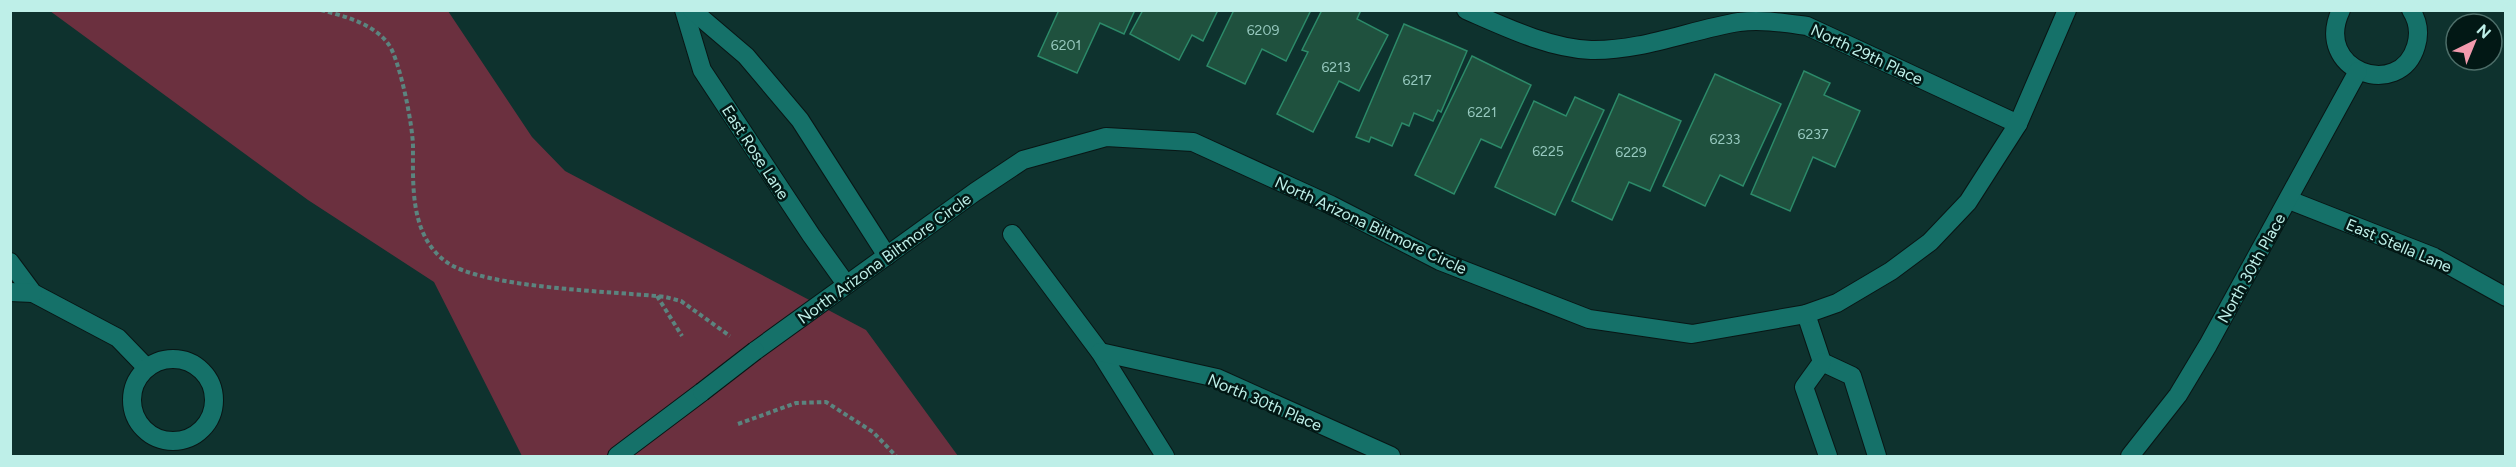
<svg xmlns="http://www.w3.org/2000/svg" width="2516" height="467" viewBox="0 0 2516 467" font-family="Figtree,sans-serif">
  <style>
    .green { fill: #6b303f }
    .building { fill: #1f513e; stroke: #2c8a69; stroke-width: 1.5 }
    .lines { fill: none; stroke-linecap: round; stroke-linejoin: round }
    .minor-casing { stroke: #081615; stroke-width: 20 }
    .path { stroke: #5b847f; stroke-width: 4; stroke-dasharray: 4.5 3; stroke-linecap: butt }
    .minor { stroke: #157169; stroke-width: 18 }
    .minor-bridge-casing { stroke: #081615; stroke-width: 20; stroke-linecap: butt }
    .minor-bridge { stroke: #157169; stroke-width: 18 }
    .labels { text-anchor: middle; stroke-width: 5; stroke-linejoin: round; paint-order: stroke }
    .number-label { font-size: 14px; fill: #96c8be }
    .street-label { font-size: 16px; fill: #beefe8; stroke: #021815 }
  </style>
  <rect width="100%" height="100%" fill="#0e322e"/>
  <path class="green" d="M50,11H448L532,137L565,171L866,330L958,456H522L434,282L308,200Z"/>
  <g class="building">
    <path d="M1059,10H1135L1124,34L1100,23L1077,73L1038,56Z"/>
    <path d="M1143,10H1218L1203,41L1192,35L1179,60L1130,34Z"/>
    <path d="M1234,10H1311L1286,61L1262,49L1245,84L1207,66Z"/>
    <path d="M1322,10H1361L1357,19L1388,35L1359,91L1339,81L1313,132L1277,114L1308,52L1302,50Z"/>
    <path d="M1404,24L1467,51L1441,112L1438,110L1433,121L1414,113L1409,126L1402,123L1392,146L1371,137L1369,142L1356,137Z"/>
    <path d="M1472,56L1531,85L1501,148L1481,139L1454,194L1415,175Z"/>
    <path d="M1804,71L1830,83L1824,95L1860,111L1835,167L1813,157L1790,211L1751,194Z"/>
    <path d="M1715,74L1781,104L1743,186L1720,175L1705,206L1663,186Z"/>
    <path d="M1619,94L1681,121L1650,191L1629,182L1612,220L1572,201Z"/>
    <path d="M1575,97L1604,110L1555,215L1495,187L1534,101L1566,116Z"/>
  </g>
  <g class="lines">
    <defs>
      <g id="minor">
        <path d="M684,10L702,70L811,235L846,284"/>
        <path d="M692,10L746,56L800,120L887,256"/>
        <path d="M1466,10C1505,27 1548,48 1591,50C1642,51 1690,30 1739,22C1762,19 1785,23 1807,26L2018,124"/>
        <path d="M2341,10C2312,71 2400,101 2416,46C2420,33 2418,21 2411,10"/>
        <path d="M2289,200L2434,257L2506,297"/>
        <path d="M1012,234L1100,352L1165,456"/>
        <path d="M10,262L33,293L118,338L146,367"/>
        <path d="M10,292L33,293"/>
        <path d="M1806,314L1822,362L1852,376L1877,456"/>
        <path d="M755,351L975,192L1023,160L1106,137L1193,142L1331,205L1440,261L1589,319L1692,334L1806,314L1837,303L1891,271L1930,242L1968,202L2018,124L2067,10"/>
        <path d="M1100,352L1217,378L1391,456"/>
        <circle cx="173" cy="400" r="41"/>
        <path d="M1822,362L1804,387L1828,456"/>
        <path d="M617,456L702,392"/>
        <path d="M2130,456L2178,395L2208,345L2358,71"/>
      </g>
    </defs>
    <use href="#minor" class="minor-casing"/>
    <g class="path">
      <path d="M321,10C344,16 375,24 389,45C400,61 413,126 413,147C413,186 410,234 445,261C482,289 615,291 665,297L681,301L730,336"/>
      <path d="M657,296L682,336"/>
      <path d="M738,424L796,403L826,402L873,432L896,456"/>
    </g>
    <use href="#minor" class="minor"/>
    <defs>
      <path id="minor-bridge" d="M702,392L755,351"/>
    </defs>
    <use href="#minor-bridge" class="minor-bridge-casing"/>
    <use href="#minor-bridge" class="minor-bridge"/>
  </g>
  <g class="labels">
    <g class="number-label">
      <text x="1263" y="35">6209</text>
      <text x="1066" y="50">6201</text>
      <text x="1336" y="72">6213</text>
      <text x="1417" y="85">6217</text>
      <text x="1482" y="117">6221</text>
      <text x="1813" y="139">6237</text>
      <text x="1725" y="144">6233</text>
      <text x="1548" y="156">6225</text>
      <text x="1631" y="157">6229</text>
    </g>
    <g class="street-label">
      <text transform="translate(1867 54) rotate(25)" y="6">North 29th Place</text>
      <text transform="translate(756 152) rotate(57)" y="6">East Rose Lane</text>
      <text transform="translate(1371 225) rotate(25)" y="6">North Arizona Biltmore Circle</text>
      <text transform="translate(2399 245) rotate(23)" y="6">East Stella Lane</text>
      <text transform="translate(884 258) rotate(-36)" y="6">North Arizona Biltmore Circle</text>
      <text transform="translate(2251 268) rotate(-61)" y="6">North 30th Place</text>
      <text transform="translate(1265 402) rotate(23)" y="6">North 30th Place</text>
    </g>
  </g>
  <rect width="2516" height="467" fill="none" stroke="#beefe8" stroke-width="24"/>
  <g transform="translate(2474 42) rotate(43)"><circle r="28" fill="#021815" stroke="#4d6e69" stroke-width="1.5"/>
  <path d="M0-4.5L10 22L0 15L-10 22Z" fill="#f29aad"/>
  <text y="-9" font-size="16" font-weight="bold" text-anchor="middle" fill="#beefe8">N</text>
  </g>
</svg>
